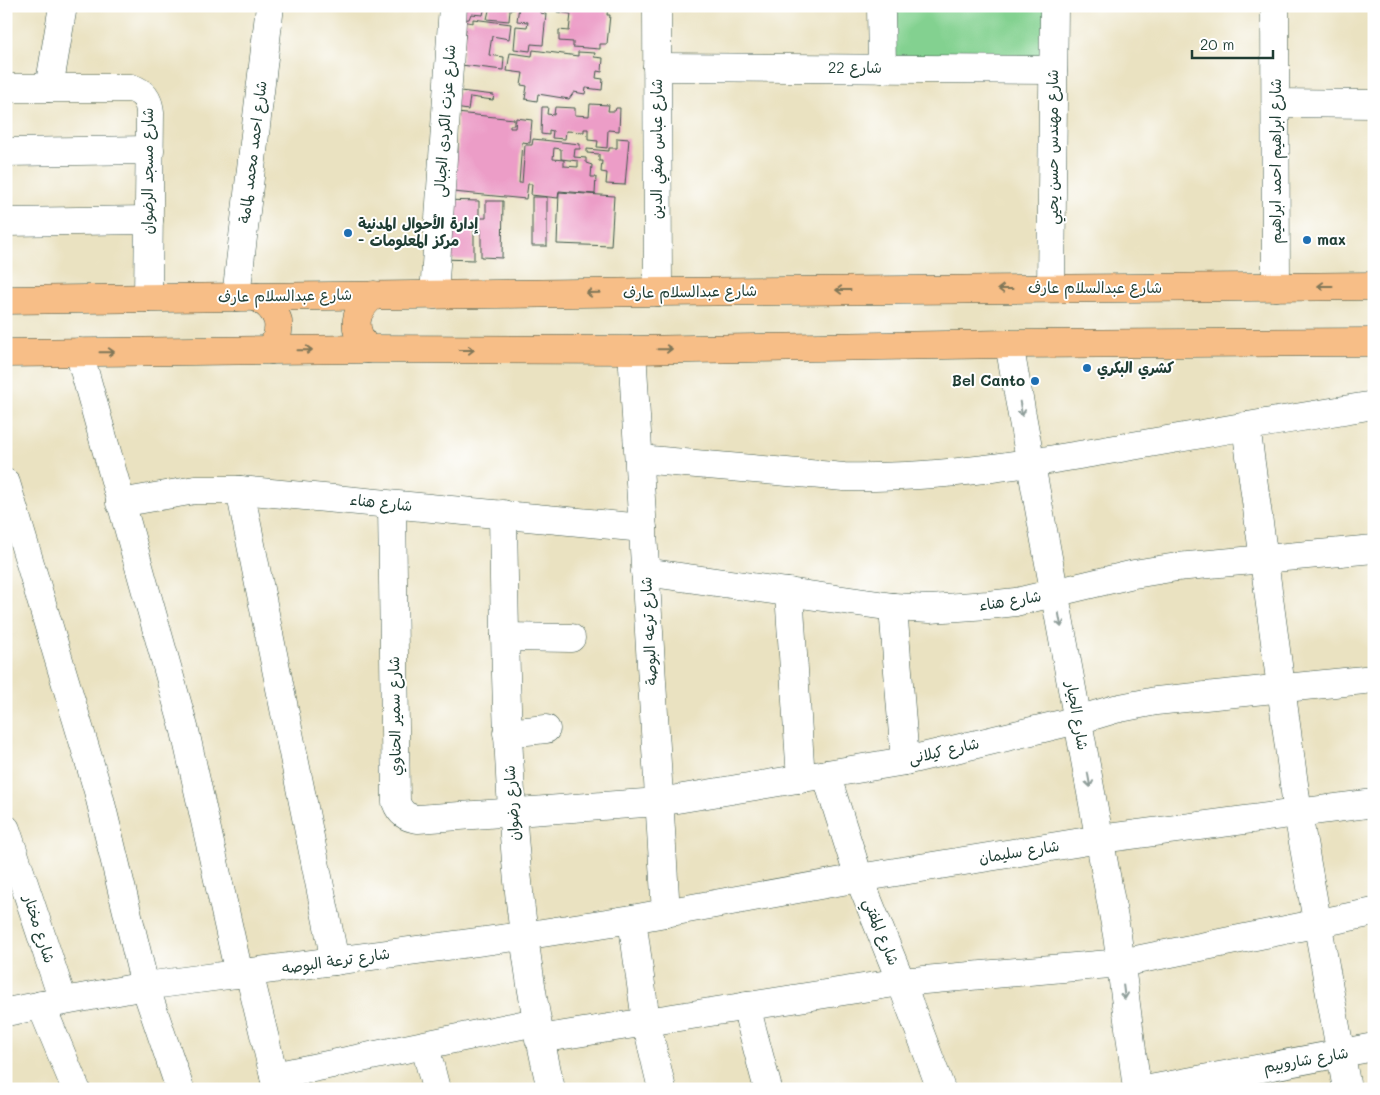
<svg xmlns="http://www.w3.org/2000/svg" width="1380" height="1095" viewBox="0 0 1380 1095" font-family="Mali,'Playpen Sans Arabic',sans-serif">
  <style>
    .green { fill: #83d190; stroke: #518762 }
    .building { fill: #ec9dc7; fill-rule: evenodd }
    .lines { fill: none; stroke-linecap: round; stroke-linejoin: round }
    .minor-casing { stroke: #3d5649; stroke-width: 29 }
    .major-casing { stroke: #3d5649; stroke-width: 29 }
    .minor { stroke: #fff; stroke-width: 28 }
    .major { stroke: #f7be87; stroke-width: 28 }
    .oneway { stroke: #807759 }
    .oneway2 { stroke: #8f9e9a }
    .poi-dot { fill: #1f6fb2; stroke: #fff; stroke-width: 2 }
    .labels { text-anchor: middle; stroke-width: 4; stroke-linejoin: round; paint-order: stroke }
    .street-label { font-size: 15px; fill: #1f3d34; stroke: #fff }
    .poi-label { font-size: 15px; font-weight: bold; fill: #1f3d34; stroke: #fff; text-anchor: start }
  </style>
  <rect width="100%" height="100%" fill="#fff"/>
  <filter id="ink" filterUnits="userSpaceOnUse"><feTurbulence type="fractalNoise" baseFrequency=".02" numOctaves="2"/><feDisplacementMap in="SourceGraphic" scale="10" xChannelSelector="R" yChannelSelector="G"/><feConvolveMatrix kernelMatrix="1 2 1 2 8 2 1 2 1" color-interpolation-filters="sRGB"/></filter>
  <filter id="wash" filterUnits="userSpaceOnUse"><feTurbulence type="fractalNoise" baseFrequency=".0096" numOctaves="4" result="noise"/><feDisplacementMap in="SourceGraphic" scale="20" xChannelSelector="R" yChannelSelector="G"/><feGaussianBlur stdDeviation="1.12" result="paint"/><feColorMatrix in="noise" values="0 0 0 0 0 0 0 0 0 0 0 0 0 0 0 0 0 1.4 0 .05"/><feComposite in="paint" operator="in"/></filter>
  <g filter="url(#wash)">
    <rect width="100%" height="100%" fill="#eae2c1"/>
    <path class="green" d="M883,6H1052L1051,68L884,67Z"/>
    <g id="blocks">
      <g class="building">
        <path d="M457,6H485L483,15L471,14L469,19L462,20Z"/>
        <path d="M490,6H515V9L510,10L509,21L487,19Z"/>
        <path d="M519,6H541L540,13L546,14L543,45L531,44L530,51L514,49L516,26L527,27L528,22L517,21Z"/>
        <path d="M558,6H608L607,15H610L607,44H600V49L573,47V42L559,41V30L569,31L571,14L557,12Z"/>
        <path d="M473,19L511,24L509,39L492,36L489,55L504,57L503,70L461,65L466,29H461L462,21L473,23Z"/>
        <path d="M533,50L578,56V52L595,53L594,57L603,58L602,72L597,71L596,78L603,79L602,90L586,88L585,94L574,92L569,99L538,94L537,101L525,99L527,86L521,85L523,73L507,71L510,53L532,56Z"/>
        <path d="M460,91L494,95L493,100L470,97L468,110L449,107Z"/>
        <path d="M590,104L609,105L608,111H615L616,108H620L619,131L608,130L607,148L597,147L598,141L588,140V129H584V132L566,131L565,139L552,138L553,131L549,130V135L541,134L542,107H548L547,114L554,115L555,107L575,108V115L589,116Z"/>
        <path d="M457,113L514,119V125H510V128H515L516,118L532,120L530,143L522,142L519,183H522L525,145H532L533,139L580,144V149H575L574,157L586,158V163L592,165L591,177H596L595,194L559,191L558,198L531,195L532,184H528L526,199L453,192L454,152H458ZM554,148L561,149V159L578,161V167L564,166V160L553,159Z"/>
        <path d="M617,138L629,139L625,185L606,184L607,173L601,172L602,161H599V154L587,153V149L609,151V148H617Z"/>
        <path d="M559,192L614,196L611,246L557,244Z"/>
        <rect x="532" y="197" width="15" height="49"/>
        <path d="M443,200L479,201V218H486V201H503L502,258L481,257V229L474,227V260L442,259Z"/>
      </g>
    </g>
  </g>
  <g filter="url(#ink)">
    <use href="#blocks" fill-opacity="0" stroke="#3d5649" stroke-width="1"/>
    <g class="lines">
      <defs>
        <g id="minor">
          <path d="M657,6L658,292"/>
          <path d="M881,6L882,69"/>
          <path d="M1275,6L1276,287"/>
          <path d="M657,67L1053,70"/>
          <path d="M6,88H131C144,92 149,100 150,113L148,298"/>
          <path d="M49,88L63,6"/>
          <path d="M1276,103L1374,104"/>
          <path d="M6,152L150,150"/>
          <path d="M6,222L149,220"/>
          <path d="M1051,288L1054,6"/>
          <path d="M434,295L453,6"/>
          <path d="M236,297L270,6"/>
          <path d="M1009,344L1117,935L1137,1089"/>
          <path d="M632,350L666,913"/>
          <path d="M79,352L185,731L239,974"/>
          <path d="M1246,426L1298,814L1347,1089"/>
          <path d="M639,459L844,477C943,479 1041,462 1138,445C1217,431 1295,418 1374,405"/>
          <path d="M6,483L98,791L145,986L180,1089"/>
          <path d="M240,490L335,961"/>
          <path d="M120,503L195,490H240L643,528"/>
          <path d="M392,505L396,802C400,813 406,818 418,819L659,802L905,761L1078,720L1115,709L1156,701L1374,679"/>
          <path d="M503,514C506,707 507,900 551,1089"/>
          <path d="M645,572L893,607L930,609L988,605L1016,602L1134,574L1177,567L1374,549"/>
          <path d="M789,592L801,779"/>
          <path d="M893,607L905,761"/>
          <path d="M505,637L571,638"/>
          <path d="M507,733L546,729"/>
          <path d="M826,774L859,878L901,982L941,1089"/>
          <path d="M6,829L63,1001"/>
          <path d="M632,919L646,1021L662,1089"/>
          <path d="M249,972L277,1089"/>
          <path d="M41,1005L76,1089"/>
          <path d="M746,1006L768,1089"/>
          <path d="M6,1012L145,986L523,936L632,919L859,878L1100,839L1374,803"/>
          <path d="M539,1039L901,982L1121,963L1374,912"/>
          <path d="M425,1046L436,1089"/>
          <path d="M274,1076L536,1022"/>
          <path d="M1150,1089L1374,1047"/>
        </g>
        <g id="major">
          <path d="M257,297C280,311 284,327 271,350"/>
          <path d="M6,300L658,292L1374,286"/>
          <path d="M368,349C351,330 353,311 374,295"/>
          <path d="M6,353L368,349L632,350L1009,344L1374,342"/>
        </g>
      </defs>
      <use href="#minor" class="minor-casing"/>
      <use href="#major" class="major-casing"/>
      <use href="#minor" class="minor"/>
      <use href="#major" class="major"/>
    </g>
    <defs><path id="oneway-shaft" d="M-6 0H5M1.5-3L5.5 0L1.5 3" fill="none" stroke-width="1.6" stroke-linecap="round" stroke-linejoin="round" transform="scale(1.25)"/></defs>
    <g class="oneway">
      <use href="#oneway-shaft" transform="translate(1325 286) rotate(180)"/>
      <use href="#oneway-shaft" transform="translate(1005 289) rotate(180)"/>
      <use href="#oneway-shaft" transform="translate(843 290) rotate(180)"/>
      <use href="#oneway-shaft" transform="translate(593 293) rotate(179)"/>
      <use href="#oneway-shaft" transform="translate(665 349) rotate(-1)"/>
      <use href="#oneway-shaft" transform="translate(305 350) rotate(-1)"/>
      <use href="#oneway-shaft" transform="translate(467 350)"/>
      <use href="#oneway-shaft" transform="translate(107 352) rotate(-1)"/>
    </g>
    <g class="oneway2">
      <use href="#oneway-shaft" transform="translate(1021 409) rotate(80)"/>
      <use href="#oneway-shaft" transform="translate(1060 620) rotate(80)"/>
      <use href="#oneway-shaft" transform="translate(1089 780) rotate(80)"/>
      <use href="#oneway-shaft" transform="translate(1124 992) rotate(83)"/>
    </g>
  </g>
  <g class="poi-dot">
    <circle cx="348" cy="233" r="5"/>
    <circle cx="1307" cy="240" r="5"/>
    <circle cx="1087" cy="368" r="5"/>
    <circle cx="1035" cy="381" r="5"/>
  </g>
  <g class="labels">
    <g class="street-label">
      <text x="855" y="73">شارع 22</text>
      <text transform="translate(445 121) rotate(-86)" y="5">شارع عزت الكردى الجبالى</text>
      <text transform="translate(1053 147) rotate(-90)" y="5">شارع مهندس حسن يحيي</text>
      <text transform="translate(657 149) rotate(-90)" y="5">شارع عباس صفي الدين</text>
      <text transform="translate(253 152) rotate(-83)" y="5">شارع احمد محمد لمامة</text>
      <text transform="translate(1276 161) rotate(-90)" y="5">شارع ابراهيم احمد ابراهيم</text>
      <text transform="translate(148 171) rotate(-90)" y="5">شارع مسجد الرضوان</text>
      <text x="1095" y="293">شارع عبدالسلام عارف</text>
      <text transform="translate(690 292) rotate(-1)" y="5">شارع عبدالسلام عارف</text>
      <text transform="translate(285 296) rotate(-1)" y="5">شارع عبدالسلام عارف</text>
      <text transform="translate(381 503) rotate(6)" y="5">شارع هناء</text>
      <text transform="translate(1010 601) rotate(-9)" y="5">شارع هناء</text>
      <text transform="translate(649 631) rotate(-93)" y="5">شارع ترعه البوصة</text>
      <text transform="translate(395 716) rotate(-91)" y="5">شارع سمير الحناوي</text>
      <text transform="translate(1077 716) rotate(80)" y="5">شارع الجيار</text>
      <text transform="translate(944 751) rotate(-13)" y="5">شارع كيلانى</text>
      <text transform="translate(512 803) rotate(-94)" y="5">شارع رضوان</text>
      <text transform="translate(1019 852) rotate(-9)" y="5">شارع سليمان</text>
      <text transform="translate(39 929) rotate(72)" y="5">شارع مختار</text>
      <text transform="translate(881 932) rotate(68)" y="5">شارع المفتي</text>
      <text transform="translate(336 961) rotate(-8)" y="5">شارع ترعة البوصه</text>
      <text transform="translate(1306 1060) rotate(-10)" y="5">شارع شاروبيم</text>
    </g>
    <g class="poi-label">
      <text x="358" y="229">إدارة الأحوال المدنية<tspan x="358" dy="17">- مركز المعلومات</tspan></text>
      <text x="1317" y="245">max</text>
      <text x="1097" y="373">كشري البكري</text>
      <text x="1025" y="386" text-anchor="end">Bel Canto</text>
    </g>
  </g>
  <rect width="1380" height="1095" fill="none" stroke="#fff" stroke-width="25"/>
  <path d="M1192 50v8h81v-8" fill="none" stroke="#1f3d34" stroke-width="2.5"/>
  <text x="1200" y="50" font-size="15" fill="#1f3d34" stroke="#ffffff" stroke-width="4" paint-order="stroke">20 m</text>
</svg>
